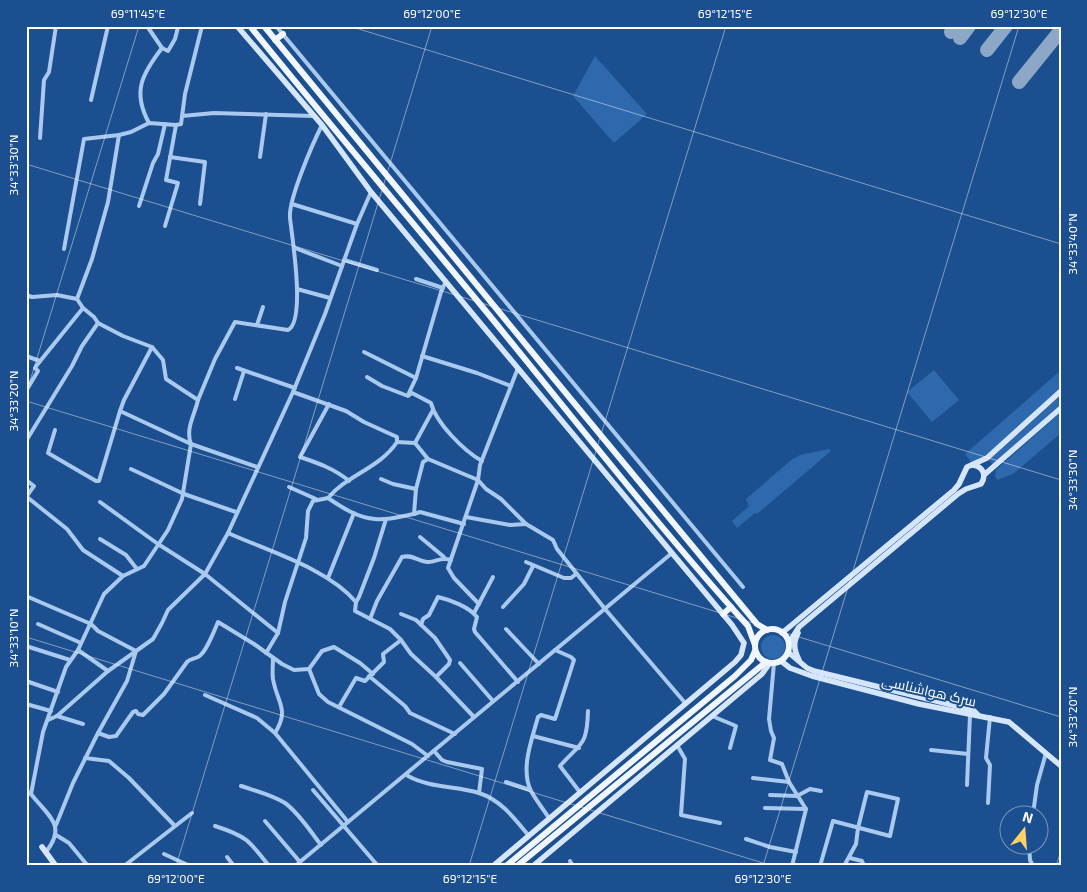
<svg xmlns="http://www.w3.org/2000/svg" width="1087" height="892" viewBox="0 0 1087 892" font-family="'Exo 2',Cairo,sans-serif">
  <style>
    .green { fill: #2e69ad }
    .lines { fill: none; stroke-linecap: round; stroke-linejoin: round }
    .taxiway { stroke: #8da7c7; stroke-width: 14 }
    .street { stroke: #a9c9ee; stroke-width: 4 }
    .secondary { stroke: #d6e6fa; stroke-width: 5.5 }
    .primary { stroke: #f0f6ff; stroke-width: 6 }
    .ticks { fill: none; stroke: #fff; stroke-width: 1; stroke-opacity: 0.45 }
    .labels { text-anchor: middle; stroke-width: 4; stroke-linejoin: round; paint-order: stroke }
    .street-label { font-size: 14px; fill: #fff; stroke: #1b4f8f }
    .neatline { fill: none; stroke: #fff; stroke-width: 2 }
    .ticks-label { font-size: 12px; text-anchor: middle; fill: #fff }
  </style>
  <rect width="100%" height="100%" fill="#1b4f8f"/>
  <g class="green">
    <path d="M595,56L647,114L614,143L573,96Z"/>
    <path d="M934,370L959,400L932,422L907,392Z"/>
    <path d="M1061,370V389L987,458L972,463L965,454Z"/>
    <path d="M1061,395V404L993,465L989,460Z"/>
    <path d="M1061,412V433L1013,474L997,480L995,476L996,470Z"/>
    <path d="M829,449L831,450L830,452L757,514L755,513L737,528L732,521L749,506L746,499L791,460L800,455Z"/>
    <circle cx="773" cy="647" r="12"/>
  </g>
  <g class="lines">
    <g class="taxiway">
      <path d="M951,32L955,26"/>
      <path d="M960,38L969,26"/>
      <path d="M987,50L1006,26"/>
      <path d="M1019,82L1061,30"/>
    </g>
    <g class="street">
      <path d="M147,26L162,48"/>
      <path d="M276,26L743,587"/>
      <path d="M91,100L108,26"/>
      <path d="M182,116L214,113L314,116"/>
      <path d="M149,123C132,92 142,74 162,48L168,51L175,39L178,27"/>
      <path d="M40,138L44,80L49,72L56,26"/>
      <path d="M170,157L205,162L200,204"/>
      <path d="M260,157L266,114"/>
      <path d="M292,204L357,224"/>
      <path d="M139,206L153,163L158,154L165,124"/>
      <path d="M165,226L178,183L166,180L176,125"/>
      <path d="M295,248L342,266"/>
      <path d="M64,249L84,139L119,135L131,132L149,123L176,125L181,124L185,94L202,26"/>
      <path d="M344,260L377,270"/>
      <path d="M416,279L443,288"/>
      <path d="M297,289L330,298"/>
      <path d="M26,295L32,297L57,295L77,299L92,259L108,202L119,135"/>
      <path d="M257,325L263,307"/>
      <path d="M152,347L124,400L120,411L191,444L257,467"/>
      <path d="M364,352L416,378"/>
      <path d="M26,356L40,361"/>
      <path d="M422,356L477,373L511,386"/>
      <path d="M237,368L295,388"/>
      <path d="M367,377L382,386L408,396L412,393L431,403C436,423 464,451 482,461"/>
      <path d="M26,391L38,371L35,368L37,365L83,308"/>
      <path d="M293,392L346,411L364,422L397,437V442"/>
      <path d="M408,395L416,378L441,292L446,281"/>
      <path d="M235,399L244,371"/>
      <path d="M198,400L215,359L235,322L288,330C306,321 292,237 290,218C288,200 313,143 322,125"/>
      <path d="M329,404L300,457C318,463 335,469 349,481"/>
      <path d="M55,430L48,453L96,481H99L120,411"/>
      <path d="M26,441L72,366L82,346L98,323"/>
      <path d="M397,442L415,443L428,459L478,480L486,489L501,499L526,524L553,540L557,549L605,609L686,704"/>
      <path d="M415,443L433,410"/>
      <path d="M131,469L184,494L236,512"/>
      <path d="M381,479L393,484L416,489"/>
      <path d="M26,480L34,486L26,497"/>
      <path d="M289,487L316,499"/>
      <path d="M27,497L67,529L83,550L123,576"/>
      <path d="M328,498C341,507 358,518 375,519C387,521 402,516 414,514L420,512L464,524"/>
      <path d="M100,502L158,544L205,574L278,633"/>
      <path d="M414,514L416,489L423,462L428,459"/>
      <path d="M466,517L510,525L526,524"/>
      <path d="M386,519L374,558L359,597L356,602L355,611L390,629L401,640L411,654L436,677L474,717"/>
      <path d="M228,533C268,551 327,568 356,602"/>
      <path d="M420,537L444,557"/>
      <path d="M100,539L126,555L137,569"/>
      <path d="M526,562L564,578H571L576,574"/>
      <path d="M328,578L354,513"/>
      <path d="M26,596L91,624L98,631L136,651L127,681L98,733L73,783L56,825"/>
      <path d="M479,604L454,578L448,568L478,480L480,465L518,368"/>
      <path d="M503,607L524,584L533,566"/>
      <path d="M474,613L493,577"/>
      <path d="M401,614L416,620L435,638L450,660L449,664L436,677"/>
      <path d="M370,619L377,601L402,557C412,554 417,561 427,562C436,563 440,556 451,560"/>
      <path d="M38,624L81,643"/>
      <path d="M421,625L423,619L429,615L438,597C451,600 469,607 477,617L474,629L475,632L518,682"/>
      <path d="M506,629L539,664"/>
      <path d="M26,646L70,660"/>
      <path d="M78,650L108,671"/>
      <path d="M266,653L278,633L285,602L306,538L308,511L313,501L328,498C347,475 380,468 397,442"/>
      <path d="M273,658C273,665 272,672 273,679C277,703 290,709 275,733"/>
      <path d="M460,663L493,701"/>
      <path d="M774,663L769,719L771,731L774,738L770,760L782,764L789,782L806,809L792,866"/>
      <path d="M309,669L319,694L328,702L412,744L428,756"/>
      <path d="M309,669L322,651L334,647L360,663L373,674"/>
      <path d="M369,676L405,706L410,713L455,734"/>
      <path d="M26,681L58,692"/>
      <path d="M205,695L257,718L275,733L348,822"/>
      <path d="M26,704L51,711"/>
      <path d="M339,707L356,678L365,681L384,662L383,654L401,640"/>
      <path d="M57,716L83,724"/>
      <path d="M712,716L736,726L730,748"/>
      <path d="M48,720L57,716L108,671L153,639L162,623L168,610L205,574L228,533L293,392L325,314L357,224L371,192"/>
      <path d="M98,733L109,737L116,736L133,712L136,711L138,714L143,715L164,694L187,662C190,659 194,659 198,657C206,653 214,631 218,622L254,644L282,664L294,670L309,669"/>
      <path d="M533,736L579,748"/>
      <path d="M677,745L685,759L681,815L720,823"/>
      <path d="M931,750L968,754"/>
      <path d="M434,751L442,760L447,762L482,769L479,793"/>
      <path d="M85,758L109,761L129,778L174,825"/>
      <path d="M407,774L408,776C430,788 455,786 479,793C501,800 515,819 529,836"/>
      <path d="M753,778L789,782"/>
      <path d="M506,782L530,790"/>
      <path d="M967,785L970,715"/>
      <path d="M241,786C256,791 272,795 285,803C299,813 310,831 321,845"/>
      <path d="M313,790L378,866"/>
      <path d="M26,791L31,794C49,817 67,825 46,852"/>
      <path d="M579,791L560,766C581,742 587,747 588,711"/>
      <path d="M31,794L43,732L66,667L78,650L104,594L123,576L144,566L168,530L182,499L191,444C185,429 195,414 198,400L166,379L163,360L152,347L123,336L98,323L94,317L83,308L77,299"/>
      <path d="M770,795L797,796L810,789L821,791"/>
      <path d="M988,803L990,765L986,758L990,717"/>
      <path d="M765,808L806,809"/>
      <path d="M1033,814L1037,785L1046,753"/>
      <path d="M549,818C543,809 536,800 531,791C520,769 532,739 538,717L541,715L555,719L574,660L571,657L555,650"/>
      <path d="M265,821L300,862"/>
      <path d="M215,826C246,836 249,840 269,866"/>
      <path d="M56,835L69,843L88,866"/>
      <path d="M746,839L770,847L796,852"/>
      <path d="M1029,844L1030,860L1033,866"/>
      <path d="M164,854L190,866"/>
      <path d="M227,857L234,866"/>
      <path d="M850,858L862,861L864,866"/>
      <path d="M570,861L573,866"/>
      <path d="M669,865L674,866"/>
      <path d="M124,866L192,813"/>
      <path d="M295,866L672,553"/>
      <path d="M820,866L833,821L890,836L898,799L867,792L858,828L856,844L844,866"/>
    </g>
    <g class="secondary">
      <path d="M237,26L322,125L371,192L657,535L732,625L744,643L741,655L735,662L493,866"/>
      <path d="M984,475L1061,408"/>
      <path d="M782,633L954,490L959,484L967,467L987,458L1061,391"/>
      <path d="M798,633C793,643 794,650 799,660"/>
      <path d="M789,643L799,627L958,494L966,489L981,484C987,475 983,466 972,465"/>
      <path d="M788,652L807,668L814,671L973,710L978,715"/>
      <path d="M781,661L790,668L812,676L919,704L1009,722L1061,766"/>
      <path d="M42,847L56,866"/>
      <path d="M533,866L762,674L770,663"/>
    </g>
    <g class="primary">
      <path d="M250,26C326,120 403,211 480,304C569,412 654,522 748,626L755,645"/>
      <path d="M264,26L541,363L757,624L767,630"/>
      <path d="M275,40L283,34"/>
      <path d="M723,614L731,607"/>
      <circle cx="772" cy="646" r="17"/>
      <path d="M506,866L735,676L751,660L755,651"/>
      <path d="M517,866L766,662"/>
    </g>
  </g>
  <path class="ticks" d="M349,26L1061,244M26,164L1061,480M26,394L139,26M26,401L1061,717M26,637L773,866M176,866L432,26M469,866L726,26M763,866L1019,26M1056,866L1061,851"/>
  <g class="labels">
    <g class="street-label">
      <text transform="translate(929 691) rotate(13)" y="5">سرک هواشناسی</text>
    </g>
  </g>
  <rect width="1087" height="892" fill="none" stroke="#1b4f8f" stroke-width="55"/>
  <g transform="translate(1024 830) rotate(17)"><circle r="24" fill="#1b4f8f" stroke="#7695bc"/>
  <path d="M0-4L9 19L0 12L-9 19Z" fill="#ffd166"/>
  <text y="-8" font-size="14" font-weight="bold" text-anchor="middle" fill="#ffffff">N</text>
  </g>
  <rect x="28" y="28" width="1032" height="836" class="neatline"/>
  <g class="ticks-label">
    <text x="138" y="18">69°11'45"E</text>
    <text x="432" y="18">69°12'00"E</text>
    <text x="725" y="18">69°12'15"E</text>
    <text x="1019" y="18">69°12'30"E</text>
    <text transform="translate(14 165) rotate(-90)" y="4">34°33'30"N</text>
    <text transform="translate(1073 244) rotate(-90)" y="4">34°33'40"N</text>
    <text transform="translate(14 401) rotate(-90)" y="4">34°33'20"N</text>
    <text transform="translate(1073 480) rotate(-90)" y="4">34°33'30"N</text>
    <text transform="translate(14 638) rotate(-90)" y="4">34°33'10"N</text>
    <text transform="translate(1073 717) rotate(-90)" y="4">34°33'20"N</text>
    <text x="176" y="883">69°12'00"E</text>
    <text x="470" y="883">69°12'15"E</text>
    <text x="763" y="883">69°12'30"E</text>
  </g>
</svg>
